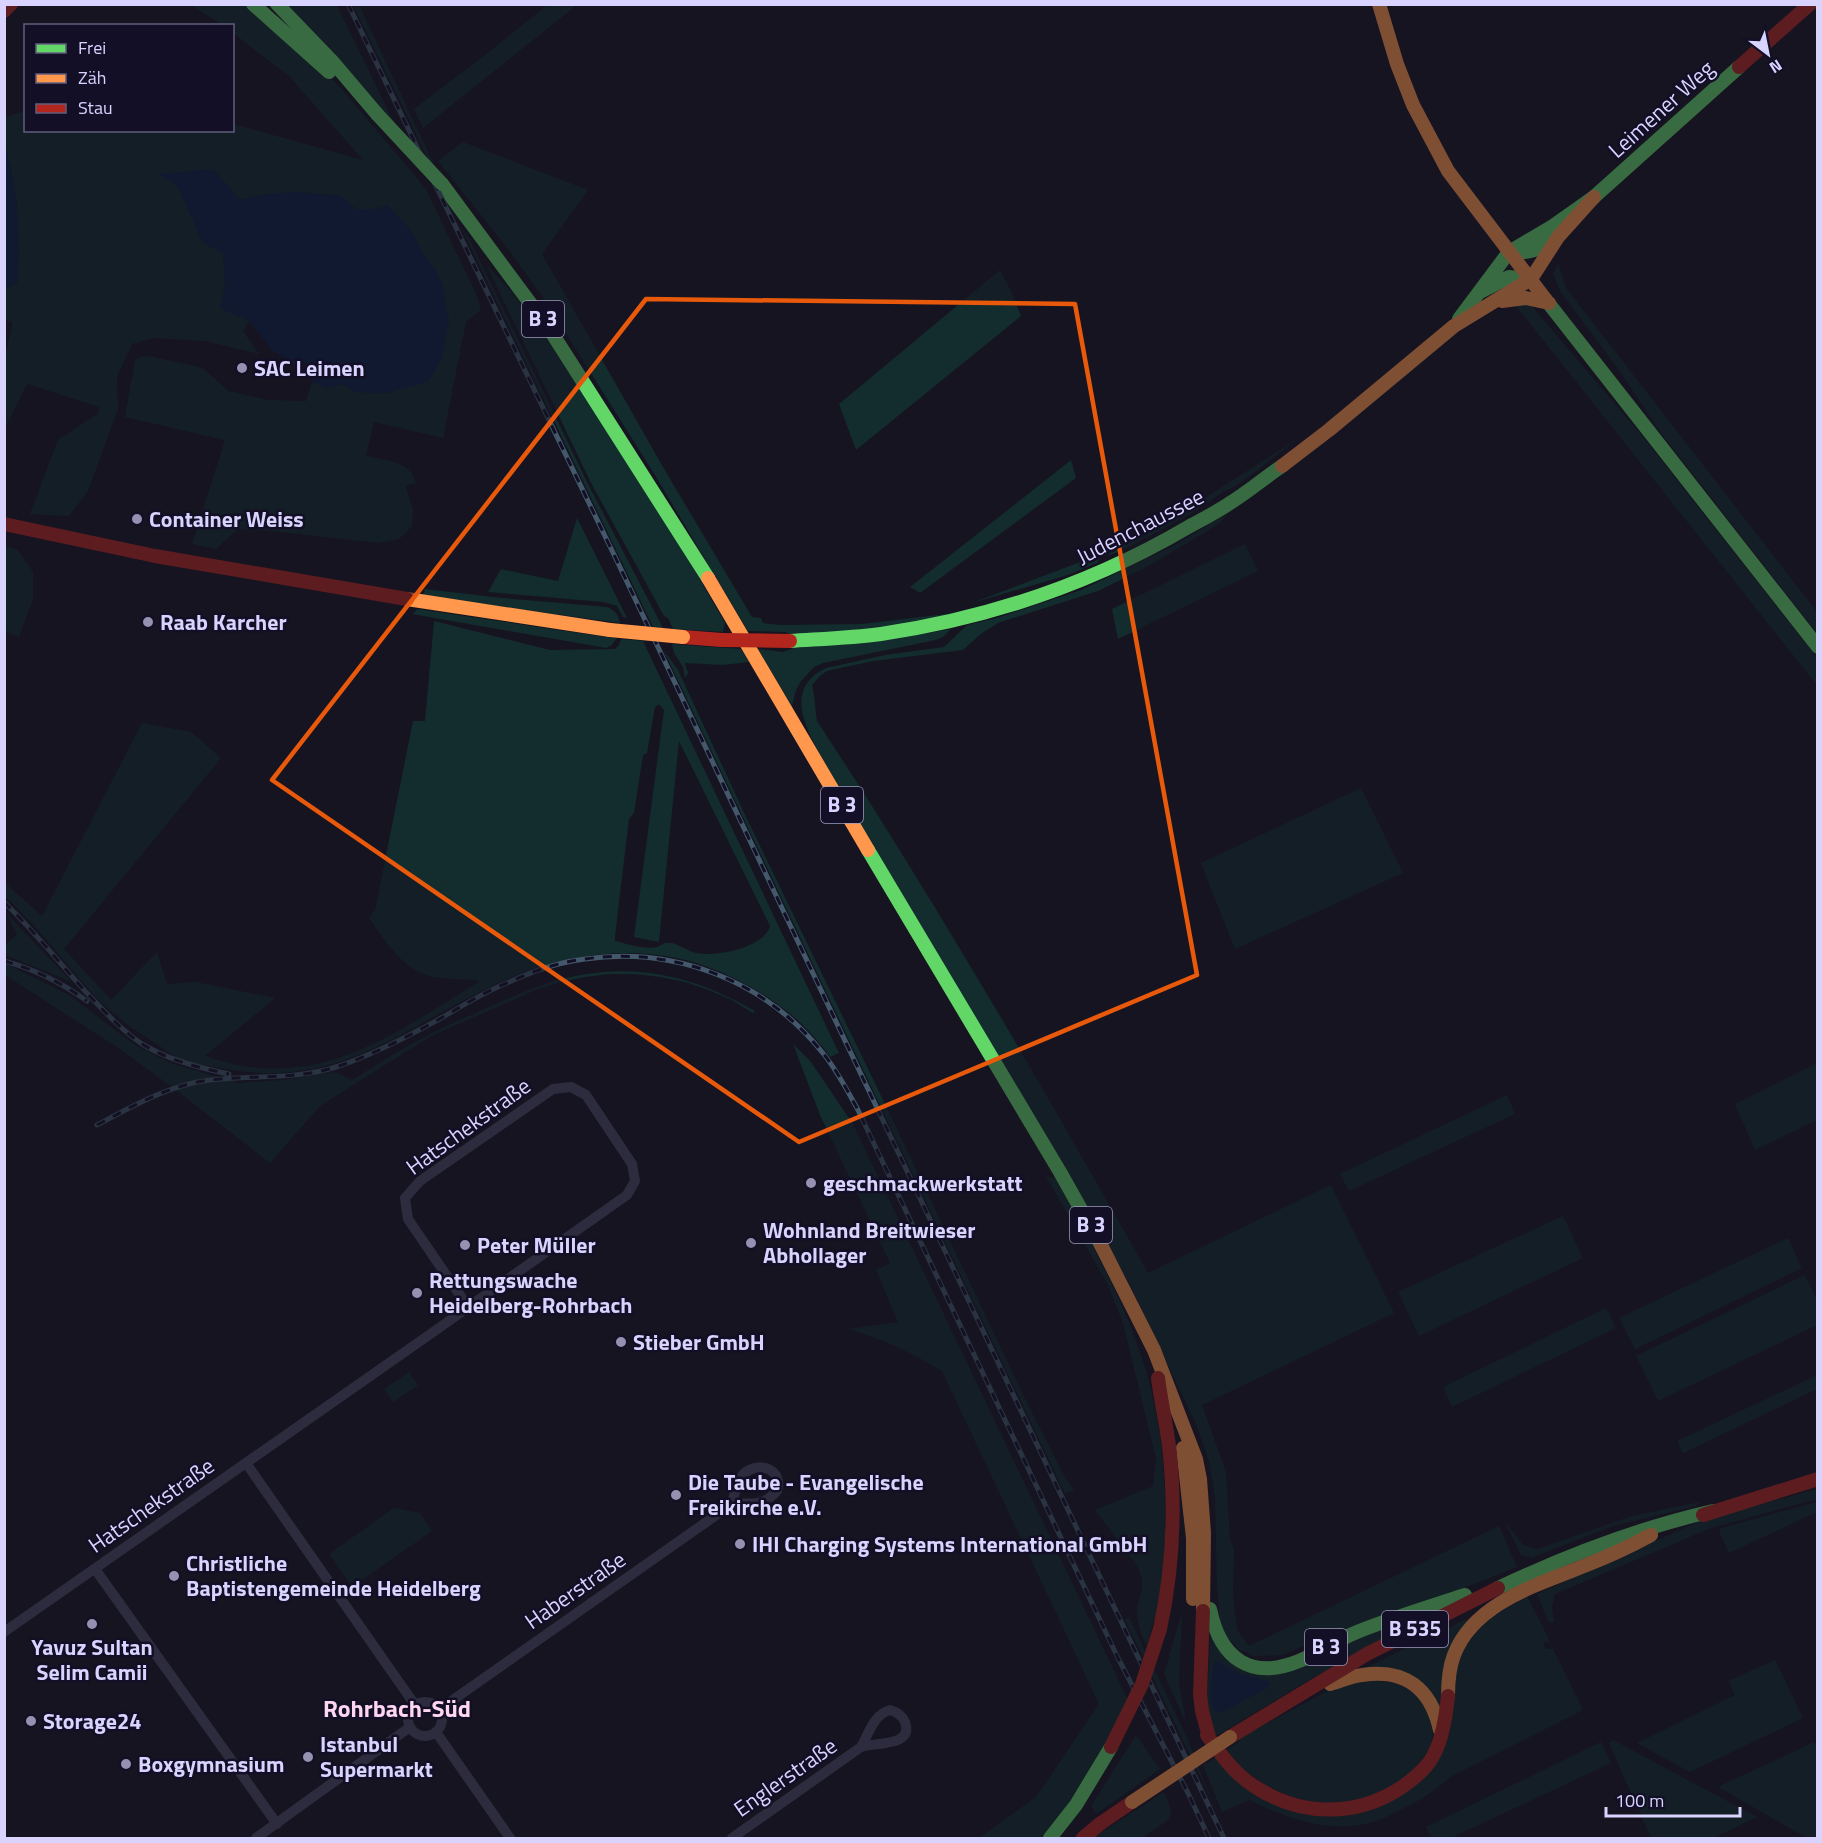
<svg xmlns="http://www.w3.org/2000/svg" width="1822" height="1843" font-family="'Titillium Web',sans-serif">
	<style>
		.green { fill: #132c2d; fill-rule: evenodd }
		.water { fill: #0d2144 }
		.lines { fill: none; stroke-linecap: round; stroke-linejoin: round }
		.street { stroke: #4a4962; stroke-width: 10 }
		.fast { stroke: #63d668; stroke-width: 14 }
		.slow { stroke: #ff974d; stroke-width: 14 }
		.jam { stroke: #b3261e; stroke-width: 14 }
		.rail-casing { stroke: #43596b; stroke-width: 5 }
		.rail { stroke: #130f26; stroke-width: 3; stroke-dasharray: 9; stroke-linecap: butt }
		.fast-bridge { stroke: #63d668; stroke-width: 14 }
		.slow-bridge { stroke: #ff974d; stroke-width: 14 }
		.jam-bridge { stroke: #b3261e; stroke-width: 14 }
		.marked { fill: none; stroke: #e8590c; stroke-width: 4.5; stroke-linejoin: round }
		.poi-dot { fill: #9591b1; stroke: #130f26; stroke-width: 2 }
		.labels { text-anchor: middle; stroke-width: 5; stroke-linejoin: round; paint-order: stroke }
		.shield { fill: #130f26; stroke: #9e99be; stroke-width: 1.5 }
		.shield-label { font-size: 21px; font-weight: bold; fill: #d9d4ff }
		.street-label { font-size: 22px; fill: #d9d4ff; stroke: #130f26 }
		.poi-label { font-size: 22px; font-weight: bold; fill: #d9d4ff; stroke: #130f26; text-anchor: start }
		.neighbourhood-label { font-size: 24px; font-weight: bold; fill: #ffd6f0; stroke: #130f26 }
	</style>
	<rect width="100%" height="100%" fill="#161421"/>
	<!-- green -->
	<path class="green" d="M191,5H244L298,49L341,88L426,189L477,296L481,310L466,322L443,438L374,422L366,456C385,460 412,461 416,484H410L406,487L413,510L412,526L399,539L378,543L273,531L238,529L216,549L192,544L225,440L125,417L135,360L141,357L149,356L203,368L228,391L268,400L306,401L312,382L328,388L342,384L354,392L388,393L429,381L442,357L449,321L443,287L436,270L425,257L412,232L388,205L373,209H356L341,196L298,192L266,194L240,200L213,169L159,174L178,187L203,243L223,253L225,284L220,308L249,321L243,331L259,354L205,341L153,338L132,344L117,376L118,409L88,491L69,516L30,514L58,440L97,414L100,407L27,384L5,428V356L13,323L5,319V289L17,283L19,250L17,203L11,167L5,147V117L25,111L26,130H232L233,124L363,160L290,77L233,33L232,26L222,25Z
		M288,5H337L394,123L329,47Z
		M353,5H359L444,186L438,179Z
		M547,5H577L423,128L414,109L484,56Z
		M463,142L588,190L542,254L663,467L752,617L761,618L763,623L780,625L862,624L954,613L1035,591L1109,564L1178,527L1218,502L1223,503C1190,522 1158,543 1124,560C1020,612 903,630 788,634L786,632L748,631L653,472L545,300L508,249L438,161Z
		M461,227L470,240L588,484L663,628L653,627Z
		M486,264L511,291L591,399L665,519L725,623L723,632L673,629L668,618L664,616L591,483Z
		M1558,264L1566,288L1817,612V633L1661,433L1621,373L1560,291L1553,273Z
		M1000,270L1012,293L1021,316L856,450L839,404Z
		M1512,301L1530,304L1643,437L1817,658V685Z
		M1297,439L1250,476L1234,487L1223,492L1194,512L1123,550L1107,556L1115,549L1172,519Z
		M1071,460L1076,478L920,593L910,587Z
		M1227,514L1221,522L1209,530L1150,565L1098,591L998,623L981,634L963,650L874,661L845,667L827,671L820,676L812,685C815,696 815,709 817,721C935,900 1042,1086 1148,1273L1331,1185L1394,1313L1202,1405L1226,1472L1230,1539L1234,1549L1233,1595L1237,1630L1249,1646L1499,1526L1517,1567L1451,1593L1332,1633L1283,1655L1253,1656L1243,1650L1240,1651L1227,1637L1220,1620L1217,1587L1215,1497L1209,1461L1197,1426L1128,1281L827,768C811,736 779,691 826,668L885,655L944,647L967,625L1000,617L1081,590L1171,547Z
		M577,518L627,618L623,617L617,606L603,602L488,592L501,569L558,581Z
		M1245,544L1258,571L1118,639L1112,609Z
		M5,546L18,550L33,572V599L19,637L5,631Z
		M1096,556L1099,560L1097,563L1068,575L972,603Z
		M425,589L503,598L607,607C616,611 618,614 620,623L423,596Z
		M418,609L599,636L617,638L612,645L606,648L412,614Z
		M434,621L550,650L615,649L619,645L621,639L643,641L839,1053L830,1057C804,1019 765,992 723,973C644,938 559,952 484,990C394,1035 334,1088 226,1069C211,1066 193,1065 179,1058C171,1055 163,1048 155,1043C138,1032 120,1020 105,1006C70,972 42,929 5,897L4,882L42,916L142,723L191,732L221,758L64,949L111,1000L157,952L167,984L196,982L275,998L205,1056C315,1095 391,1036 480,981C464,978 446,980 429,976C403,969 383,939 369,918L375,910L413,721H425ZM658,705H660L664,710L634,937L659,942L679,741L770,926C764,948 715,957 696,953C686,951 676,941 665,943C662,944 660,946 657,947C644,950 628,944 615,941V936L629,819L634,813L643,755L647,753L655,707Z
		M951,629L943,637L936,640L823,663L814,667L801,681L796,690L792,706L758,649L783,652L794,648L881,641Z
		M672,644L741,649L749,662L723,665L685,663L688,673L685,678L683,667L674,653Z
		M663,649L678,670L747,819L887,1108L1025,1399L1062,1472L1074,1490L1065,1494Z
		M1361,788L1403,873L1235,949L1201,863Z
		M7,914L72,982L5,955V945L17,934Z
		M5,965H8L69,995L135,1045L170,1063L238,1083L283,1080L335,1072L352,1080C375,1066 399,1050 423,1038C444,1026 467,1017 489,1007C513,997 537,985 562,979C634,961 692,975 755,1011L753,1013L732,1000L709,990L685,982L660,977L635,974H610L585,977L560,982L536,990L431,1036L320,1106L270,1163L176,1090L120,1049L5,975Z
		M793,1044L811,1062L853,1124L1127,1698L1117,1723L1074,1799L1040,1838H979L1036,1797L1099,1704L942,1371C910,1352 885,1340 849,1329L898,1322L876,1270L890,1263L820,1115Z
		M1817,1063V1120L1755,1150L1735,1104Z
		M1507,1095L1515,1114L1349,1191L1340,1174Z
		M1046,1176L1056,1179C1088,1236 1120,1293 1141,1355C1160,1412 1167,1475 1165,1534C1164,1551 1165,1568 1163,1584C1159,1605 1152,1626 1147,1646C1142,1636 1137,1625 1137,1614C1137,1592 1149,1591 1137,1566L1095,1510L1153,1486L1156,1458L1123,1323L1108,1285Z
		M1563,1216L1583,1258L1419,1336L1398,1292Z
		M1788,1238L1802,1268L1635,1349L1619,1318Z
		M1805,1275L1817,1300V1325L1658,1401L1636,1356Z
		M1606,1308L1616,1328L1452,1407L1443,1387Z
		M409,1372L418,1385L393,1402L384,1389Z
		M1817,1375V1389L1683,1453L1677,1441Z
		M1817,1489V1499L1711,1528L1555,1594L1552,1607L1554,1622H1549L1537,1594L1700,1521Z
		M1700,1502L1696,1506L1613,1526L1531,1558L1521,1555L1504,1520L1523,1545L1537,1549L1632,1516Z
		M1817,1502V1512L1729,1553L1719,1532L1721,1528Z
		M394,1508L420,1513L432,1531L352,1587L329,1554Z
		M1527,1596L1550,1641L1543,1643L1546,1649H1553L1583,1710L1450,1777C1436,1790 1418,1802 1400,1810C1393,1814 1386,1817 1379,1820C1336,1836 1287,1819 1249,1800L1222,1812L1203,1765L1215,1758L1324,1815L1423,1779L1458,1657L1484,1622Z
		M1182,1612L1179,1683L1186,1723L1164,1674Z
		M1431,1613L1314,1677L1216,1736L1206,1707L1211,1630L1242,1669L1357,1639Z
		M1477,1614L1463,1633L1443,1712L1432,1694L1363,1669Z
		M1129,1617L1189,1742L1203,1780L1230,1838L1125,1620Z
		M1775,1660L1803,1718L1690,1772L1637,1743L1735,1695L1728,1681Z
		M1366,1680L1398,1683L1424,1699L1434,1729L1430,1748L1414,1770L1398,1783L1364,1800L1323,1804L1281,1794L1245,1771L1225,1751L1239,1742L1238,1739L1331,1689Z
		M1136,1735L1160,1769L1096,1814L1091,1806Z
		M1614,1740L1628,1748L1757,1817L1714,1838H1651L1609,1743Z
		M1601,1742L1611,1763L1451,1838H1431L1426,1827Z
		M1814,1742L1818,1750L1817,1838H1807L1718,1787Z
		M1164,1792L1170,1807L1171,1814L1167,1821L1142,1838H1093Z"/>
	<!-- water -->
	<path class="water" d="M5,147C19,191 20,237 17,283L5,289Z
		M213,169L240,200L266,194L298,192L341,196L356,209H373L388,205L412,232L425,257L436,270L443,287L449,321L442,357L429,381L388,393L354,392L342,384L328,388L312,382L313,367L302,361L296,365L272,350L249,321L220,308L225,284L223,253L203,243L178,187L157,174Z
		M1218,1661L1240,1674L1268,1681L1271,1683L1268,1688L1221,1713L1214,1711C1208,1696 1212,1679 1214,1663Z"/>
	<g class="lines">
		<!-- street -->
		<path class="street" d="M246,1463L415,1705
			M95,1569L277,1824
			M4,1632L439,1328L474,1303L627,1195L635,1181L632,1164L586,1095L571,1087L553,1089L420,1181L405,1198L408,1219L468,1307
			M408 1719a17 17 0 1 1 34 0a17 17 0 1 1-34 0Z
			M440,1709L732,1504C754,1502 761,1508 777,1491C778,1488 778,1484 778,1481C774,1463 750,1464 741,1477C736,1485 734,1495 732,1504
			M436,1732L510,1838
			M256,1838L410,1727
			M732,1838L861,1747C875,1742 914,1747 905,1722C902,1715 897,1712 890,1710C874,1714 869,1733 861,1747"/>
		<!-- fast -->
		<path class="fast" d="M253,4L329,72
			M277,4L332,61L377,114
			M442,184L550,330L708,578
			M1509,252C1528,254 1540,250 1555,239
			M1480,292L1509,277L1531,279
			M1546,300L1818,647
			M1459,319L1509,252L1553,226L1594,197L1739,67
			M790,641C820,639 851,638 881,634C990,618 1095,582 1190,526C1203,519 1217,512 1230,503C1248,492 1264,478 1282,466
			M868,850L1060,1172L1101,1245
			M1498,1588C1568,1555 1638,1528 1713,1511
			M1210,1609C1220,1658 1250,1681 1299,1661C1319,1653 1337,1640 1357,1632C1392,1618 1429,1607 1465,1595
			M1050,1838L1076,1805L1111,1747"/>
		<!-- slow -->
		<path class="slow" d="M1379,4L1397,64L1413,105L1448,171L1546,300
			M1502,301L1526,298L1549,303
			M1282,466L1329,430L1454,326L1531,279L1558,237L1594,197
			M708,578L868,850
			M407,599L610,630
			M1101,1245L1154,1350L1196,1459L1200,1479L1204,1533L1203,1611
			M1183,1448L1193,1538V1599
			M1330,1684C1341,1681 1351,1676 1362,1675C1405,1668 1431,1689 1440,1730
			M1448,1696C1448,1682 1449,1668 1454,1655C1474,1603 1537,1585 1584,1566C1607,1557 1629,1547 1651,1535"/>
		<!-- jam -->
		<path class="jam" d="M4,11L11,4
			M1739,67L1810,4
			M4,524L155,556L407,599
			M683,637L722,640
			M1158,1378C1161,1401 1166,1423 1169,1446C1176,1508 1173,1569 1160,1629
			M1703,1515L1818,1479
			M1203,1611L1200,1694L1202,1711L1209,1737
			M1207,1735C1221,1755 1235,1775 1257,1788C1301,1816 1355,1817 1399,1789C1411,1781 1422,1773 1430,1761C1442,1744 1446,1716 1448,1696
			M1230,1737L1367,1654L1498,1588
			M1083,1838L1101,1823L1132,1802"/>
		<defs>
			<path id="rail" d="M348,4L618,563L1224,1838
				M4,902C33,930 58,961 85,991C103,1010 120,1029 142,1044C168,1060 199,1068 229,1074
				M4,961C34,969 62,983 87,1001
				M97,1125C133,1106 169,1085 210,1080C252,1075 295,1080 336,1067C373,1055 409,1036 443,1017C464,1005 484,992 507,983C531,972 558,962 585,959C675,946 765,981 822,1052C837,1070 847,1090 858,1110L1118,1658L1188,1793L1209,1838"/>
		</defs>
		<!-- rail casing -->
		<use href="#rail" class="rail-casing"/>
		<!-- rail -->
		<use href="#rail" class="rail"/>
		<!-- fast-bridge -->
		<path class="fast-bridge" d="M377,114L442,184"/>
		<!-- slow-bridge -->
		<path class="slow-bridge" d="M610,630L683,637
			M1132,1802L1230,1737"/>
		<!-- jam-bridge -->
		<path class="jam-bridge" d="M722,640L790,641
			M1111,1747L1142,1684L1160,1629"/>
	</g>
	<!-- marked area -->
	<path d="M0 0H1822V1843H0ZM646,299L1075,304L1197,975L799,1142L272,780Z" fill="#161421" fill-opacity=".55" fill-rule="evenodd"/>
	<path class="marked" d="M646,299L1075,304L1197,975L799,1142L272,780Z"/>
	<!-- markers -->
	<g class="poi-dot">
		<circle cx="242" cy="368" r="6"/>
		<circle cx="137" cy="519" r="6"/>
		<circle cx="148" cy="622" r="6"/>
		<circle cx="811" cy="1183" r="6"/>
		<circle cx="751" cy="1243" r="6"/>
		<circle cx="465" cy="1245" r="6"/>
		<circle cx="417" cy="1293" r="6"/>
		<circle cx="621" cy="1342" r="6"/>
		<circle cx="676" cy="1495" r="6"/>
		<circle cx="740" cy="1544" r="6"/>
		<circle cx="174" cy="1576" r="6"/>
		<circle cx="92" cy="1624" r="6"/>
		<circle cx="31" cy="1721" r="6"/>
		<circle cx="308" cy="1757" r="6"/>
		<circle cx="126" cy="1764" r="6"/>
	</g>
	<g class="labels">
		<!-- shield labels -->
		<g class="shield">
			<rect x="522" y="301" width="42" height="36" rx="4.5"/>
			<rect x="821" y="787" width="42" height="36" rx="4.5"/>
			<rect x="1070" y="1207" width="42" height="36" rx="4.5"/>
			<rect x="1382" y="1611" width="66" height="36" rx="4.5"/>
			<rect x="1305" y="1629" width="42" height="36" rx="4.5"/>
		</g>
		<g class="shield-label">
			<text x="543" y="326">B 3</text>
			<text x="842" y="812">B 3</text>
			<text x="1091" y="1232">B 3</text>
			<text x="1415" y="1636">B 535</text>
			<text x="1326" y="1654">B 3</text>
		</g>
		<!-- street labels -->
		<g class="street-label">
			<text transform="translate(1661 109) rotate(-42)" y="8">Leimener Weg</text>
			<text transform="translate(1140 526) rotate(-27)" y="8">Judenchaussee</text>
			<text transform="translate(468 1126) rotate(-36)" y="8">Hatschekstraße</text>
			<text transform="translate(151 1505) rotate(-35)" y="8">Hatschekstraße</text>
			<text transform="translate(575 1590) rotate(-35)" y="8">Haberstraße</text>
			<text transform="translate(785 1777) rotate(-35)" y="8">Englerstraße</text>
		</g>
		<!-- poi labels -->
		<g class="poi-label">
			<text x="254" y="376">SAC Leimen</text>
			<text x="149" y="527">Container Weiss</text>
			<text x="160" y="630">Raab Karcher</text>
			<text x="823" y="1191">geschmackwerkstatt</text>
			<text x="763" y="1238">Wohnland Breitwieser<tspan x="763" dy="25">Abhollager</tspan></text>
			<text x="477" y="1253">Peter Müller</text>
			<text x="429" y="1288">Rettungswache<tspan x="429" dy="25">Heidelberg-Rohrbach</tspan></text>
			<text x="633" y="1350">Stieber GmbH</text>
			<text x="688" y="1490">Die Taube - Evangelische<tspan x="688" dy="25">Freikirche e.V.</tspan></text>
			<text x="752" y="1552">IHI Charging Systems International GmbH</text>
			<text x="186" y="1571">Christliche<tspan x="186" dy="25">Baptistengemeinde Heidelberg</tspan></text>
			<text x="92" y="1655" text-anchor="middle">Yavuz Sultan<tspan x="92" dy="25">Selim Camii</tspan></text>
			<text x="43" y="1729">Storage24</text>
			<text x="320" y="1752">Istanbul<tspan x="320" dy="25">Supermarkt</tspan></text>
			<text x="138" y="1772">Boxgymnasium</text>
		</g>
		<!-- neighbourhood labels -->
		<g class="neighbourhood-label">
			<text x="397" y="1717">Rohrbach-Süd</text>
		</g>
	</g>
	<!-- border -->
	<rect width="1822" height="1843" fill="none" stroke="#d9d4ff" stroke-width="12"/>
	<!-- legend -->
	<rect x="24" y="24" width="210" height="108" fill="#130f26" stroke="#625e7d" stroke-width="1.5"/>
	<rect x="36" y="44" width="30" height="9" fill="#63d668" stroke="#625e7d" stroke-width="1.5"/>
	<text x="78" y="54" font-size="18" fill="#d9d4ff">Frei</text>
	<rect x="36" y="74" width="30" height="9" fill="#ff974d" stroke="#625e7d" stroke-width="1.5"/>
	<text x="78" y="84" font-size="18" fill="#d9d4ff">Zäh</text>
	<rect x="36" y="104" width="30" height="9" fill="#b3261e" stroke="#625e7d" stroke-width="1.5"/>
	<text x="78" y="114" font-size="18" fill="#d9d4ff">Stau</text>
	<!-- north arrow -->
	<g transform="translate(1768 54) rotate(148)" stroke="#130f26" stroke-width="4.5" paint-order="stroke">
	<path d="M0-4.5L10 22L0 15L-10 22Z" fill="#d9d4ff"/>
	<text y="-9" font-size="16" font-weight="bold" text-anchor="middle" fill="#d9d4ff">N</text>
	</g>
	<!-- scale -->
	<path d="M1606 1807v9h134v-9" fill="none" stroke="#d9d4ff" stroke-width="3"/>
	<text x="1615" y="1807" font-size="18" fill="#d9d4ff" stroke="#130f26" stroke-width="4.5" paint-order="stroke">100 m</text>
</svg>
